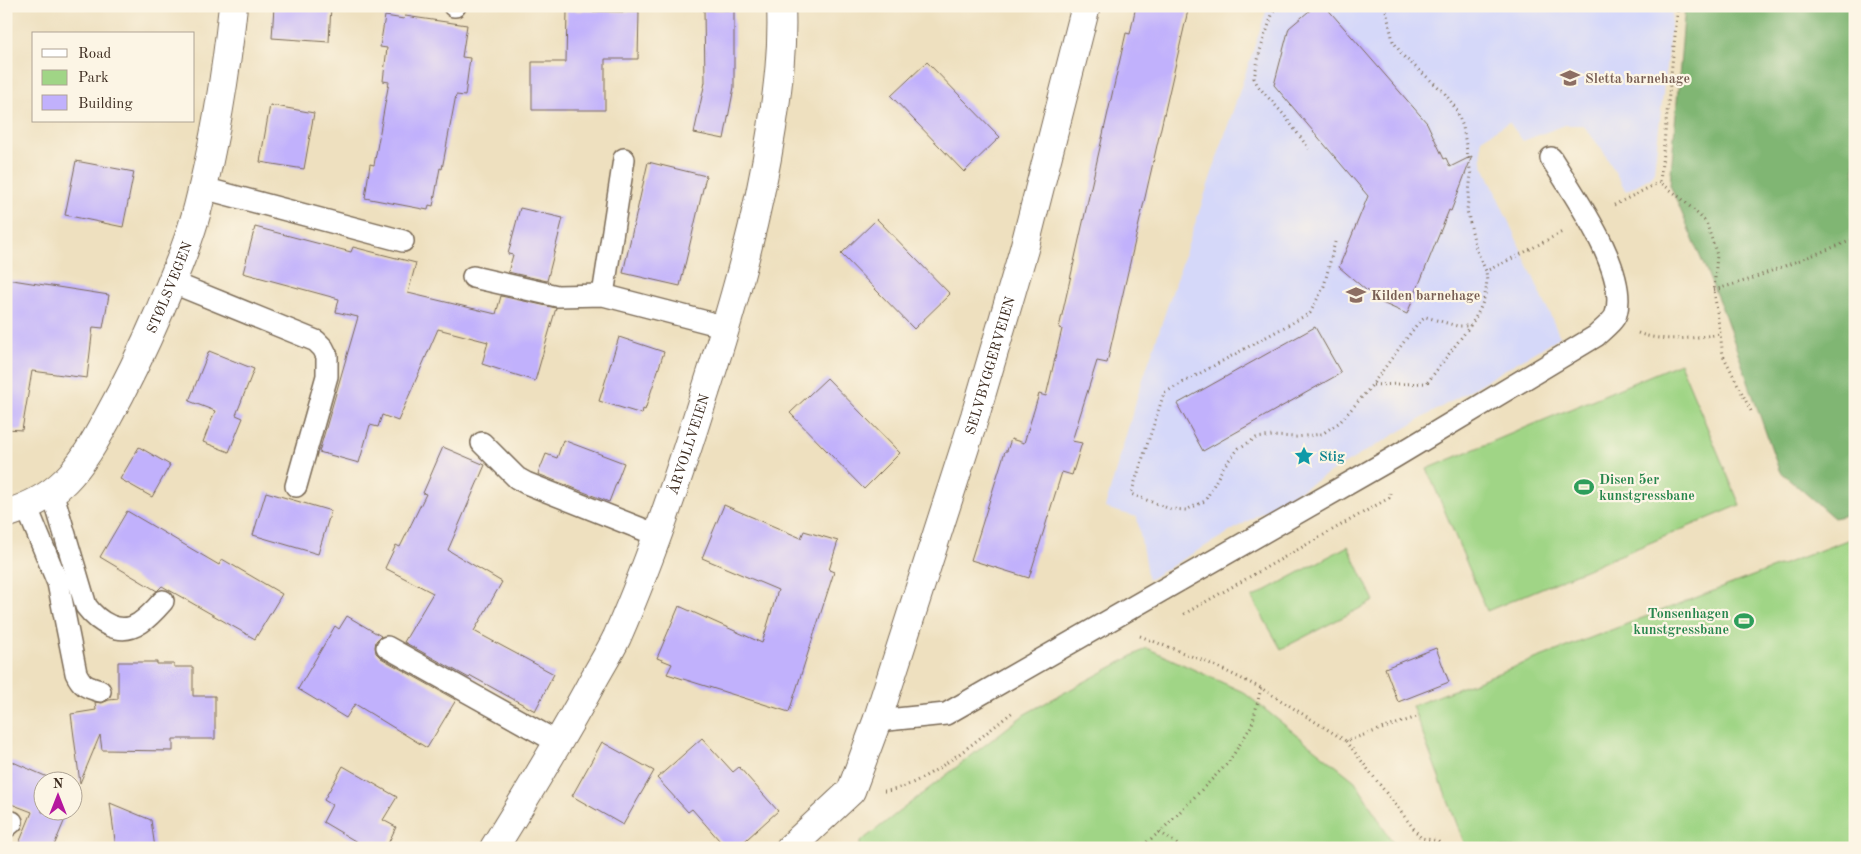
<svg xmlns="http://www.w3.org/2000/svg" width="1861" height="854" font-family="'Old Standard TT',serif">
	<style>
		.built { fill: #d5d8f9 }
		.green { fill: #a0d586; stroke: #6e8052 }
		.forest { fill: #80b673; stroke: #5e7048 }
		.building { fill: #c1b1fc }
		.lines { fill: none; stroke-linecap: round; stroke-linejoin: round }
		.service-casing { stroke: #7a6a56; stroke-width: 24 }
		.minor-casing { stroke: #7a6a56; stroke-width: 30 }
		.path { stroke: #7a6a56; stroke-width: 3; stroke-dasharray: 1 4; stroke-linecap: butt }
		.service { stroke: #fff; stroke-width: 21 }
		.minor { stroke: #fff; stroke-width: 28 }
		.labels { text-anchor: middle; stroke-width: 4.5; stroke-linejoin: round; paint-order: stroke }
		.education-label { font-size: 14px; font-weight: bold; fill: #785e54; stroke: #fcf5e5; text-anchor: start }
		.street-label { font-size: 14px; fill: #3b2a1e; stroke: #fcf5e5 }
		.culture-label { font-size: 14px; font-weight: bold; fill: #0d838f; stroke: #fcf5e5; text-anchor: start }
		.leisure-label { font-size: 14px; font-weight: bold; fill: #27864d; stroke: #fcf5e5; text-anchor: start }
	</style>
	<rect width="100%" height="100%" fill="#fcf5e5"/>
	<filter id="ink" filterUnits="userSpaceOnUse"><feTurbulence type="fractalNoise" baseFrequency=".02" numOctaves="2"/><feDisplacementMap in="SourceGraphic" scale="10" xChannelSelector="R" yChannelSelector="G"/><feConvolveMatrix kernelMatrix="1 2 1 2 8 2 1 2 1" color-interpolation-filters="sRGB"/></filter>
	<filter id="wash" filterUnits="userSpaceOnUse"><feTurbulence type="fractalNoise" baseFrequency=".0096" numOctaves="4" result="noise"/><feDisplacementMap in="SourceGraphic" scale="20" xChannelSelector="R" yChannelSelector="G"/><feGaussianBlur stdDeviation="1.12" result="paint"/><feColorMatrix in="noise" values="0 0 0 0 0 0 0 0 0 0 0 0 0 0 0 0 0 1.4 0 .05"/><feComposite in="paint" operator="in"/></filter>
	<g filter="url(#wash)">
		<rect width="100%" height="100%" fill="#eee0bf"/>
		<!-- built -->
		<path class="built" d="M1268,6H1673L1654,171L1651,177L1626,191L1603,151L1583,125H1565L1523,141L1509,122L1481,139L1482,162L1560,337L1148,580L1137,517L1105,508L1138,394Z"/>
		<!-- green -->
		<path class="green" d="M1680,363L1740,505L1487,611L1427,469Z
			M1855,537V848H1466L1412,706Z
			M1348,546L1374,601L1281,649L1252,598Z
			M1147,648L1243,692L1355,781L1396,848H860V842L1025,714Z"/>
		<!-- forest -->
		<path class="forest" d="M1685,6H1855V513L1834,518L1779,470L1724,313L1670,185Z"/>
		<g id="blocks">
			<!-- building -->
			<path class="building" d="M274,6H331L329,42L272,38Z
				M1136,6H1189L1107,363L1097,361L1072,441L1082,443L1072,475L1062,472L1029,578L971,560L1005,451H1007L1011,439L1024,443L1039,394L1046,396L1062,329L1059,328L1126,33L1130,34Z
				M1315,6H1325L1427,123L1444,159L1446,158L1450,167L1472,156L1451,211L1449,210L1407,314L1380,302L1339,267L1368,196L1274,85L1289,28Z
				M704,10H734V87L724,139L694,133L705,82Z
				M567,11L639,12L638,59H605V110H532V62H566Z
				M385,16L404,19L405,16L467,25L462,57L470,58L465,96L456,95L442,169L440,168L433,206L429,205L428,210L365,198L370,164L374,165L389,82L383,81L387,48L380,47Z
				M927,62L1000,137L964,172L891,96Z
				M270,105L314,113L304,169L260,162Z
				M76,161L134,172L123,227L65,215Z
				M648,162L706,176L680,286L623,273Z
				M520,208L563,218L547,281L508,272L513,255L508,254Z
				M877,219L950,294L914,329L841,254Z
				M255,227L351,252L353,247L416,263L408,293L496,314L501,296L556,308L535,381L482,364L488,342L438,329L398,421L382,415L378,427L370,425L359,463L319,452L358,317L336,312L339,299L243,273Z
				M6,279L109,295L103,328L93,327L87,378L32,371L22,430L6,429Z
				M1315,327L1341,373L1203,451L1177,404Z
				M619,337L664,352L645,410L643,409L642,414L599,401Z
				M209,351L254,369L236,415L243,418L229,452L203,442L215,411L189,401Z
				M827,378L900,453L864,489L790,413Z
				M563,440L624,463L609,502L538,474L546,454L557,458Z
				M139,447L170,465L152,497L120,479Z
				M443,447L485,465L448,550L502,582L474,631L554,674L535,711L471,676L469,678L404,642L433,593L385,568L396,545L400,547L426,494L423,493Z
				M266,492L331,511L318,554L253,535Z
				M724,505L801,538L804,531L838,541L829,570L834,572L789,712L667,674L672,664L657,658L679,606L762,643L778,590L702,558Z
				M127,511L219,565L222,559L282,594L255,639L162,586L157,591L100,557Z
				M347,616L381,636L376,641L375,647L376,653L381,658L456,700L427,748L355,704L346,718L298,689L335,626L339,629Z
				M1436,648L1449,682L1398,702L1385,668Z
				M118,662H157V664H174V667H193V696H215V739H173V751L102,750L100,735L80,783L71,714L96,710L95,702L102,703L109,700L118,699Z
				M702,738L733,772L739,767L778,811L737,848H726L692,809L688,812L657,778Z
				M602,742L654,771L623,825L572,796Z
				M6,759L59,782H42V812H68L53,848H17L32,812L6,802Z
				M343,766L397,797L383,820L396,827L386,848H367L323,822L332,805L324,800Z
				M110,803L151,820L155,848H116Z"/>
		</g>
	</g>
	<g filter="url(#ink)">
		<use href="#blocks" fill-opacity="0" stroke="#7a6a56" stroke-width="1"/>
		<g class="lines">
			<defs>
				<path id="service" d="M454,6H455
					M203,188L403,241
					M473,277L557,296L603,295L726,327
					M171,282L316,341L323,348L327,356V376L296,486
					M603,295L624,159
					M482,443L517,478L526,483L657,535
					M52,491L86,606C98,622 120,637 140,623C149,617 156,609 163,601
					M27,508L58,583L76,673C82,686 87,687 100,691
					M387,647L559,743
					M877,721L946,714L1393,458L1596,336C1602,330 1614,321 1616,314C1629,271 1573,194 1551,158
					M6,827L12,822"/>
				<g id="minor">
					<path id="s1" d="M6,514C28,507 49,497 65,481C83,463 95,441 107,419C127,383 144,347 160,310C174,276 189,242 198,207C215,141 226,74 233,6"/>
					<path id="s2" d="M494,848C527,795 559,743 589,688C598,671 609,654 617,637C651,560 678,479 703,399C732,310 758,220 772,128C778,87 783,47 781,6"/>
					<path id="s3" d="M790,848L851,791L877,721L975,416L1024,249L1086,6"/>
				</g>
			</defs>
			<!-- service casing -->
			<use href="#service" class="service-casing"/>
			<!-- minor casing -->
			<use href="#minor" class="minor-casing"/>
			<!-- path -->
			<path class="path" d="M1275,6L1260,51L1254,78L1258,86L1284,115L1309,149
				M1385,6L1393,41L1403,56L1444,92L1456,109L1463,127L1471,175L1467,210L1476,249L1486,271L1523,253L1564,231
				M1678,6L1660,182L1682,199L1706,222L1717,255L1714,290L1723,355L1751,411
				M1614,205L1660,182
				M1335,242L1324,286L1310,313L1164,393L1131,494L1170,509L1186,510L1205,501L1224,466L1239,448L1256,438L1272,436L1296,437L1322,434L1340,422L1369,389L1418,323L1426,317L1457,326H1470C1482,308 1489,292 1486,271
				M1714,290L1748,280L1855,239
				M1638,333C1664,343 1693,338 1720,334
				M1373,385L1427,383L1470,326
				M1184,614L1389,498L1390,493
				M1140,636L1209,663L1261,688L1346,741L1420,716
				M1346,741L1421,838L1438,841L1441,848
				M884,791C921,790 984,734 1014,711
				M1160,832L1182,848
				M1139,848L1160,832L1228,763L1252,725L1261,688"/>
			<!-- service -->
			<use href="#service" class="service"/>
			<!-- minor -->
			<use href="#minor" class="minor"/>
		</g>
	</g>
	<!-- icons -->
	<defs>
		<symbol id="school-bare" viewBox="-9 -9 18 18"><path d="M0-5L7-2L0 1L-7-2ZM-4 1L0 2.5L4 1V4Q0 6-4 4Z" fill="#8d6e63" stroke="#fcf5e5" stroke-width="2.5" paint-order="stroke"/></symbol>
		<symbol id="sight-bare" viewBox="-9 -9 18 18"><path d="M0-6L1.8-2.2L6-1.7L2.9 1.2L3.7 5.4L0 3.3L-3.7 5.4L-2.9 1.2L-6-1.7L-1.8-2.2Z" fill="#0f9aa8" stroke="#fcf5e5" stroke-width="2.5" paint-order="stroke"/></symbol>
		<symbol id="stadium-bare" viewBox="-9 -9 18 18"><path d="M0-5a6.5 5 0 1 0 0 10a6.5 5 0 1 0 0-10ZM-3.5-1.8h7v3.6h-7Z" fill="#2e9e5b" stroke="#fcf5e5" stroke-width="2.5" paint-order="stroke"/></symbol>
	</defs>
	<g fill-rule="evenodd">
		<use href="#school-bare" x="1556" y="64" width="28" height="28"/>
		<use href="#school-bare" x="1342" y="281" width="28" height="28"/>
		<use href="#sight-bare" x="1290" y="442" width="28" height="28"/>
		<use href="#stadium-bare" x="1570" y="473" width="28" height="28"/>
		<use href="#stadium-bare" x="1730" y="607" width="28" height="28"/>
	</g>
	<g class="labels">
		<!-- education labels -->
		<g class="education-label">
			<text x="1585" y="83">Sletta barnehage</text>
			<text x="1371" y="300">Kilden barnehage</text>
		</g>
		<!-- street labels -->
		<g class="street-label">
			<text dy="5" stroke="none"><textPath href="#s1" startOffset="289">STØLSVEGEN</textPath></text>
			<text dy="5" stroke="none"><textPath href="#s3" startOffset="531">SELVBYGGERVEIEN</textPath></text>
			<text dy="5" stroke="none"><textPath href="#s2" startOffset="450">ÅRVOLLVEIEN</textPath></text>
		</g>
		<!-- culture labels -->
		<g class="culture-label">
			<text x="1319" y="461">Stig</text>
		</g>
		<!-- leisure labels -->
		<g class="leisure-label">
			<text x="1599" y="484">Disen 5er<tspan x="1599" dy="16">kunstgressbane</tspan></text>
			<text x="1729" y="618" text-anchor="end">Tonsenhagen<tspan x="1729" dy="16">kunstgressbane</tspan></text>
		</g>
	</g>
	<!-- margin -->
	<rect width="1861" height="854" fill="none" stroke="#fcf5e5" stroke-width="25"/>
	<!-- legend -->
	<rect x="32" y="32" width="162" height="90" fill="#fcf5e5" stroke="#afa495"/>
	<rect x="42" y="49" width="25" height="8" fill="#ffffff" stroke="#afa495"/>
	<text x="78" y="58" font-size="15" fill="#3b2a1e">Road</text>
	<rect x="42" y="70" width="25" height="15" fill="#a0d586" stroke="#afa495"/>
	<text x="78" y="82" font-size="15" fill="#3b2a1e">Park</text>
	<rect x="42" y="95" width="25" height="15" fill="#c1b1fc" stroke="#afa495"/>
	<text x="78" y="108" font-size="15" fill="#3b2a1e">Building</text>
	<!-- north arrow -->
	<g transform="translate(58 796)"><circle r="24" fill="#fcf5e5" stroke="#afa495"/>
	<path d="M0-4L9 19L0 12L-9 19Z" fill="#b5179e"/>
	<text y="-8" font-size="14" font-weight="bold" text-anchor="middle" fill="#3b2a1e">N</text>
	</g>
</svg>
